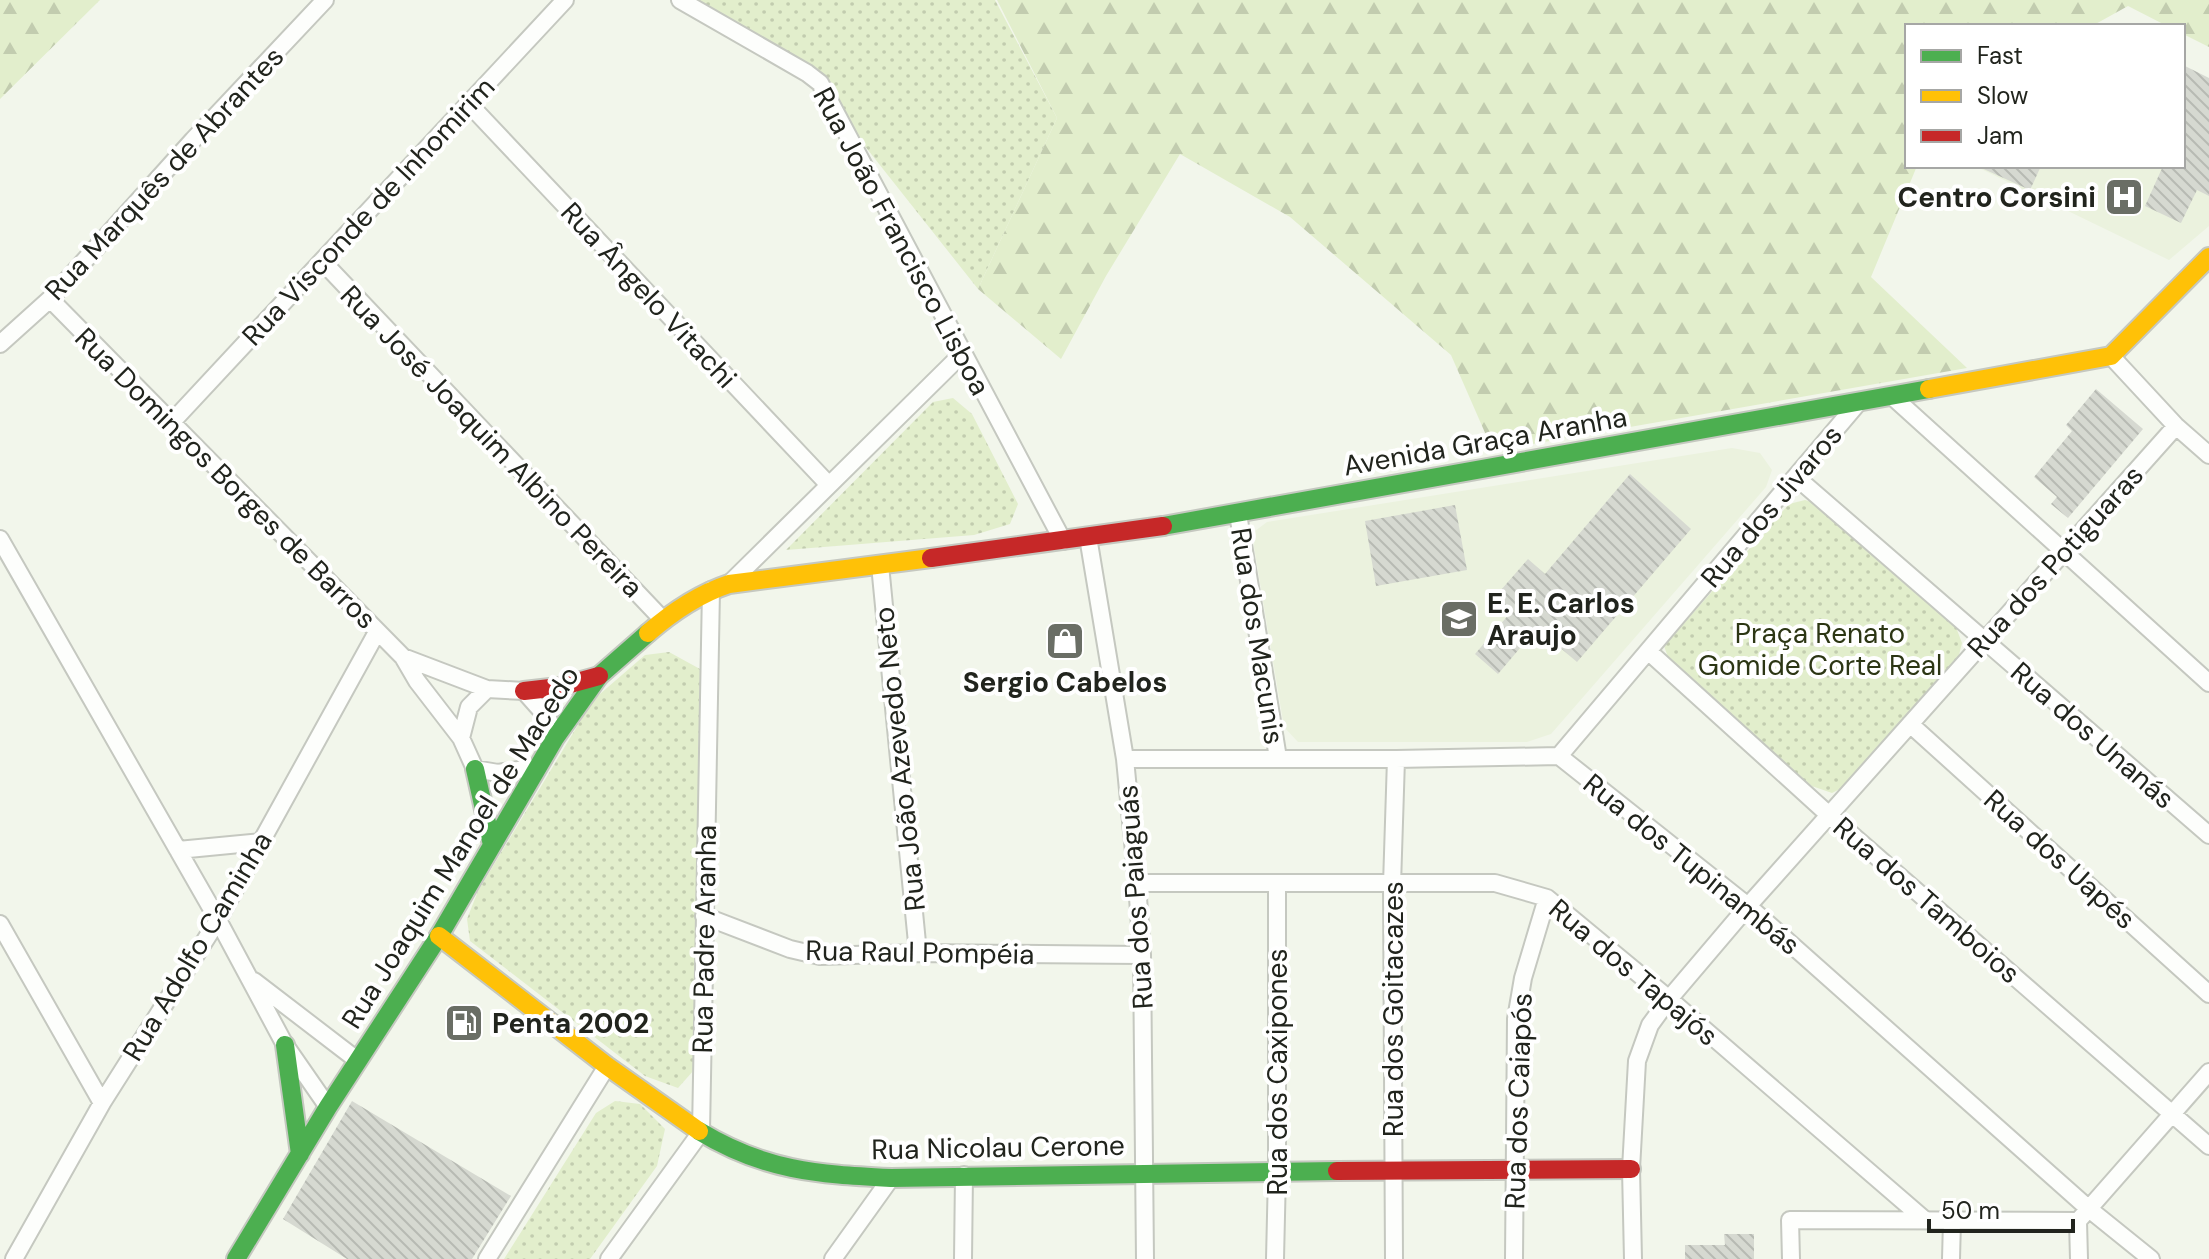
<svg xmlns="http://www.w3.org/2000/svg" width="2209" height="1259" font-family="'DM Sans',sans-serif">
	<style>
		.built { fill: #ebf2de }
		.green { fill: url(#green-dots) }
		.forest { fill: url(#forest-firs) }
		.building { fill: url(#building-back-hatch) }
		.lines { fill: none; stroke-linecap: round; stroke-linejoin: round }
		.street-casing { stroke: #c5c8c0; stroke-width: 20 }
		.fast-casing { stroke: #c5c8c0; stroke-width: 22 }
		.slow-casing { stroke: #c5c8c0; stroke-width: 22 }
		.jam-casing { stroke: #c5c8c0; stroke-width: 22 }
		.street { stroke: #fdfefc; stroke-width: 16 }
		.fast { stroke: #4caf50; stroke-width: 18 }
		.slow { stroke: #ffc107; stroke-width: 18 }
		.jam { stroke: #c62828; stroke-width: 18 }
		.labels { text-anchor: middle; stroke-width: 8; stroke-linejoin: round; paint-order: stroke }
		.street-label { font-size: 28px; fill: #21241d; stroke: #fff }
		.poi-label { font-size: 28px; font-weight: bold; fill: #21241d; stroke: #fff; text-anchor: start }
		.park-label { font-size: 28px; fill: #2c3614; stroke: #fff }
	</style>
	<defs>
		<pattern id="green-dots" width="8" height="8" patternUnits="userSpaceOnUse" patternTransform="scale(2)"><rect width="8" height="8" fill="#e2eecc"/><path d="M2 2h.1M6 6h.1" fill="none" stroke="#c2ccaf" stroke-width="1.8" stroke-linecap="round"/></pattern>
		<pattern id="forest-firs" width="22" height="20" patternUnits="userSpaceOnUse" patternTransform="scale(2)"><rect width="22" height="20" fill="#e2eecc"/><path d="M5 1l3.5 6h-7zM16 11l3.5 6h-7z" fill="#c2ccaf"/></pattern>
		<pattern id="building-back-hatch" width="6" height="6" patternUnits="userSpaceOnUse" patternTransform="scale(2)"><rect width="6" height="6" fill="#d6d9d1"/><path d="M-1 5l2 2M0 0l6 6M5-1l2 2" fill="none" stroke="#b7bab3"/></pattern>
	</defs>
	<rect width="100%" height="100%" fill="#f2f6eb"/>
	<!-- built -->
	<path class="built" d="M1975,166H2183L2209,169V226L2169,260Z
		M1732,448L1760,453L1772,470L1766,487L1551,734L1527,742H1298L1284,727L1254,547L1255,531L1267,522Z"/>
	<!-- green -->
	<path class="green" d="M680,0H995L1057,118L978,289L807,73Z
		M953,398L972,414L1018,504L1010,524L974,535L786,550L933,402Z
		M1805,500L1824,506L1954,622L1962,643L1957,663L1848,785L1832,793L1806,784L1668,657L1664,646L1789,504Z
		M669,652L700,669L694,1070L678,1088L645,1076L470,941L467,919L478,891L593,700L645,655Z
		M615,1101L640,1104L665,1129L657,1166L590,1259H504L596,1113Z"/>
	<!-- forest -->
	<path class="forest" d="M0,0H100L0,99Z
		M997,0H2209V47L2183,34V26H2167L2128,6L2092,26H1907V166H1917L1871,277L1967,368L1493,451L1451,355L1290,217L1180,154L1106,276L1061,359L978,289L1057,118Z"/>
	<!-- building -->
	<path class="building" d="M2183,65L2209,78V196L2197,190L2181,223L2145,206L2163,166H2183Z
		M1977,166H2041L2030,190Z
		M2096,389L2143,429L2068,518L2051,504L2057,497L2034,477L2072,431L2066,425Z
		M1630,474L1691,529L1577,662L1537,628L1498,674L1475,654L1511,612L1494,598L1528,559L1545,574Z
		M1455,505L1467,570L1376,586L1365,521Z
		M1079,629L1084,648L1049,655L1046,634Z
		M352,1101L511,1196L472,1259H347L283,1219Z
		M1724,1234H1754V1259H1685V1245H1725Z"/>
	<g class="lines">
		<defs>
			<path id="street" d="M680,0L807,73L820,83L1063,541
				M469,104L829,485
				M322,261L663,620
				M50,299L403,657L417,681L461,738L475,769L498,773L538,767
				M0,344L50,299L193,140L325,0
				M2111,356L2176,426L2209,455
				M1893,397L2209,683
				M171,423L565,0
				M1796,477L2209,835
				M1238,514L1278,758
				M1088,537L1125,759L1137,883L1142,955L1145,1259
				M0,539L218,920L285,1045L328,1107
				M880,565L918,953
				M729,584L963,353
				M1648,651L1829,815L2209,1146
				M403,657L487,689L524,691L548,718L555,738
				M1910,724L2209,994
				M461,738L469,707L487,689
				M1559,756L1858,403
				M1125,759H1396L1559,756L1748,906L2089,1209L2151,1259
				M178,850L261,842
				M1137,883H1495L1547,898L1669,999L1925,1220
				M704,916L790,949L820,956L918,953L1142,955
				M0,924L102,1103
				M254,981L357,1060
				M14,1259L102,1103L218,920L377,632
				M487,1259L607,1066
				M609,1259L701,1132L711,590
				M833,1259L891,1178
				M963,1259L964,1175
				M1275,1259L1277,1173V884
				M1394,1259L1392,885L1396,759
				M1514,1259L1516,1019L1523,978L1547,898
				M1633,1259L1631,1169L1637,1061L1650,1025L1669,999L1748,906L2176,426
				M1791,1259L1790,1220L2078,1221
				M1951,1259L1952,1221
				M2079,1259L2078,1221L2209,1072"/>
			<path id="fast" d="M1163,526L1929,389
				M475,769L492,845
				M285,1045L300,1154
				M699,1131C765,1171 816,1174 891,1178L1337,1171
				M236,1259L328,1107L439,936L555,738L599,676L648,633"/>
			<path id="slow" d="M1929,389L2111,356L2209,257
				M648,633C671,613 699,594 729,584L931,558
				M439,936L607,1066L699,1131"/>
			<path id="jam" d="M931,558L1163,526
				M524,691L559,687L599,676
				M1337,1171L1631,1169"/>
		</defs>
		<!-- street casing -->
		<use href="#street" class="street-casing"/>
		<!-- fast casing -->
		<use href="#fast" class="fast-casing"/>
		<!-- slow casing -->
		<use href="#slow" class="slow-casing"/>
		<!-- jam casing -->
		<use href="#jam" class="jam-casing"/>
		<!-- street -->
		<use href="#street" class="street"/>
		<!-- fast -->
		<use href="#fast" class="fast"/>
		<!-- slow -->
		<use href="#slow" class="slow"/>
		<!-- jam -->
		<use href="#jam" class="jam"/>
	</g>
	<!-- icons -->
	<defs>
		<symbol id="hospital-square" viewBox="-11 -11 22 22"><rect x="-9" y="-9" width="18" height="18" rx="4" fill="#6a6e65" stroke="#fff"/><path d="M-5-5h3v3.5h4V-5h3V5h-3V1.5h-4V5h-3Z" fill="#fff"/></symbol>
		<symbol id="school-square" viewBox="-11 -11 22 22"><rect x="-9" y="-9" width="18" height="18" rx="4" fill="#6a6e65" stroke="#fff"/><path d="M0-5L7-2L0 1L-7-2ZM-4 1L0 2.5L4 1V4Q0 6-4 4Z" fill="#fff"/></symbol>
		<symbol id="shop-square" viewBox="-11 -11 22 22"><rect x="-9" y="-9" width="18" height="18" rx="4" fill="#6a6e65" stroke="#fff"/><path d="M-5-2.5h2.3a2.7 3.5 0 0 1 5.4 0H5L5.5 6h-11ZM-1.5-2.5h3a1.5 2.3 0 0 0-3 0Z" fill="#fff"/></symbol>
		<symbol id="fuel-square" viewBox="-11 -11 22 22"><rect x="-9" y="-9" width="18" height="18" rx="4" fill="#6a6e65" stroke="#fff"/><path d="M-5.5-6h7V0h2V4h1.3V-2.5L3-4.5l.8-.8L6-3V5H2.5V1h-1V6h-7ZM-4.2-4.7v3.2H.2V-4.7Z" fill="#fff"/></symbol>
	</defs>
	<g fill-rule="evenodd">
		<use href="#hospital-square" x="2102" y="175" width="44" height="44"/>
		<use href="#school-square" x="1437" y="597" width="44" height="44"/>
		<use href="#shop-square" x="1043" y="619" width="44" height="44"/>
		<use href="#fuel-square" x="442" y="1001" width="44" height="44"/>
	</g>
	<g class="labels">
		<!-- street labels -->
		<g class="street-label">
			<text transform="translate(164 173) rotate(-47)" y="10">Rua Marquês de Abrantes</text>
			<text transform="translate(368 211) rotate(-47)" y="10">Rua Visconde de Inhomirim</text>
			<text transform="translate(902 241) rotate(62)" y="10">Rua João Francisco Lisboa</text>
			<text transform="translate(649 295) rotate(47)" y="10">Rua Ângelo Vitachi</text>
			<text transform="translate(492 441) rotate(46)" y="10">Rua José Joaquim Albino Pereira</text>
			<text transform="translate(1485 441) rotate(-10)" y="10">Avenida Graça Aranha</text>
			<text transform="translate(226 478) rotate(45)" y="10">Rua Domingos Borges de Barros</text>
			<text transform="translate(1771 506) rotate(-50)" y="10">Rua dos Jivaros</text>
			<text transform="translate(2055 561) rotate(-48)" y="10">Rua dos Potiguaras</text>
			<text transform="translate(1258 636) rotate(81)" y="10">Rua dos Macunis</text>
			<text transform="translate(2093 735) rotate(41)" y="10">Rua dos Unanás</text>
			<text transform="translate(899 759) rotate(-96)" y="10">Rua João Azevedo Neto</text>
			<text transform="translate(460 847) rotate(-58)" y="10">Rua Joaquim Manoel de Macedo</text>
			<text transform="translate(2060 859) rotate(42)" y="10">Rua dos Uapés</text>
			<text transform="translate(1692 864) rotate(39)" y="10">Rua dos Tupinambás</text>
			<text transform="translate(1135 897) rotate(-94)" y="10">Rua dos Paiaguás</text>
			<text transform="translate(1927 900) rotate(41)" y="10">Rua dos Tamboios</text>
			<text transform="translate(704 939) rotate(-89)" y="10">Rua Padre Aranha</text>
			<text transform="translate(197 946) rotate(-59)" y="10">Rua Adolfo Caminha</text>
			<text transform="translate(920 952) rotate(1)" y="10">Rua Raul Pompéia</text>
			<text transform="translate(1634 972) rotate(40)" y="10">Rua dos Tapajós</text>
			<text transform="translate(1393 1009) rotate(-90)" y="10">Rua dos Goitacazes</text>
			<text transform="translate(1277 1072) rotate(-90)" y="10">Rua dos Caxipones</text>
			<text transform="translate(1518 1101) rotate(-88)" y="10">Rua dos Caiapós</text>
			<text transform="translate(998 1147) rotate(-1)" y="10">Rua Nicolau Cerone</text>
		</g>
		<!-- poi labels -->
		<g class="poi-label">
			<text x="2096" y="207" text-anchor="end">Centro Corsini</text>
			<text x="1487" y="613">E. E. Carlos<tspan x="1487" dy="32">Araujo</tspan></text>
			<text x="1065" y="692" text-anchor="middle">Sergio Cabelos</text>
			<text x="492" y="1033">Penta 2002</text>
		</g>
		<!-- park labels -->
		<g class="park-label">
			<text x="1820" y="643">Praça Renato<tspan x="1820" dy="32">Gomide Corte Real</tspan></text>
		</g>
	</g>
	<!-- legend -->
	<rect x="1905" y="24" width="280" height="144" fill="#ffffff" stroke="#a6a7a5" stroke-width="2"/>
	<rect x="1921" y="50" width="40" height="12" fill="#4caf50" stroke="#a6a7a5" stroke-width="2"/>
	<text x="1977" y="64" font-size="24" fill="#21241d">Fast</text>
	<rect x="1921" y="90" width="40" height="12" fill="#ffc107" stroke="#a6a7a5" stroke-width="2"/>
	<text x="1977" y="104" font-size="24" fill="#21241d">Slow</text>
	<rect x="1921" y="130" width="40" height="12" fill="#c62828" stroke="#a6a7a5" stroke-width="2"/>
	<text x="1977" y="144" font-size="24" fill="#21241d">Jam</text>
	<!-- scale -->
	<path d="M1929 1219v12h144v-12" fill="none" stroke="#21241d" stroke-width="4"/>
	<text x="1941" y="1219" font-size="24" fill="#21241d" stroke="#ffffff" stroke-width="6" paint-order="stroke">50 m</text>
</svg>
